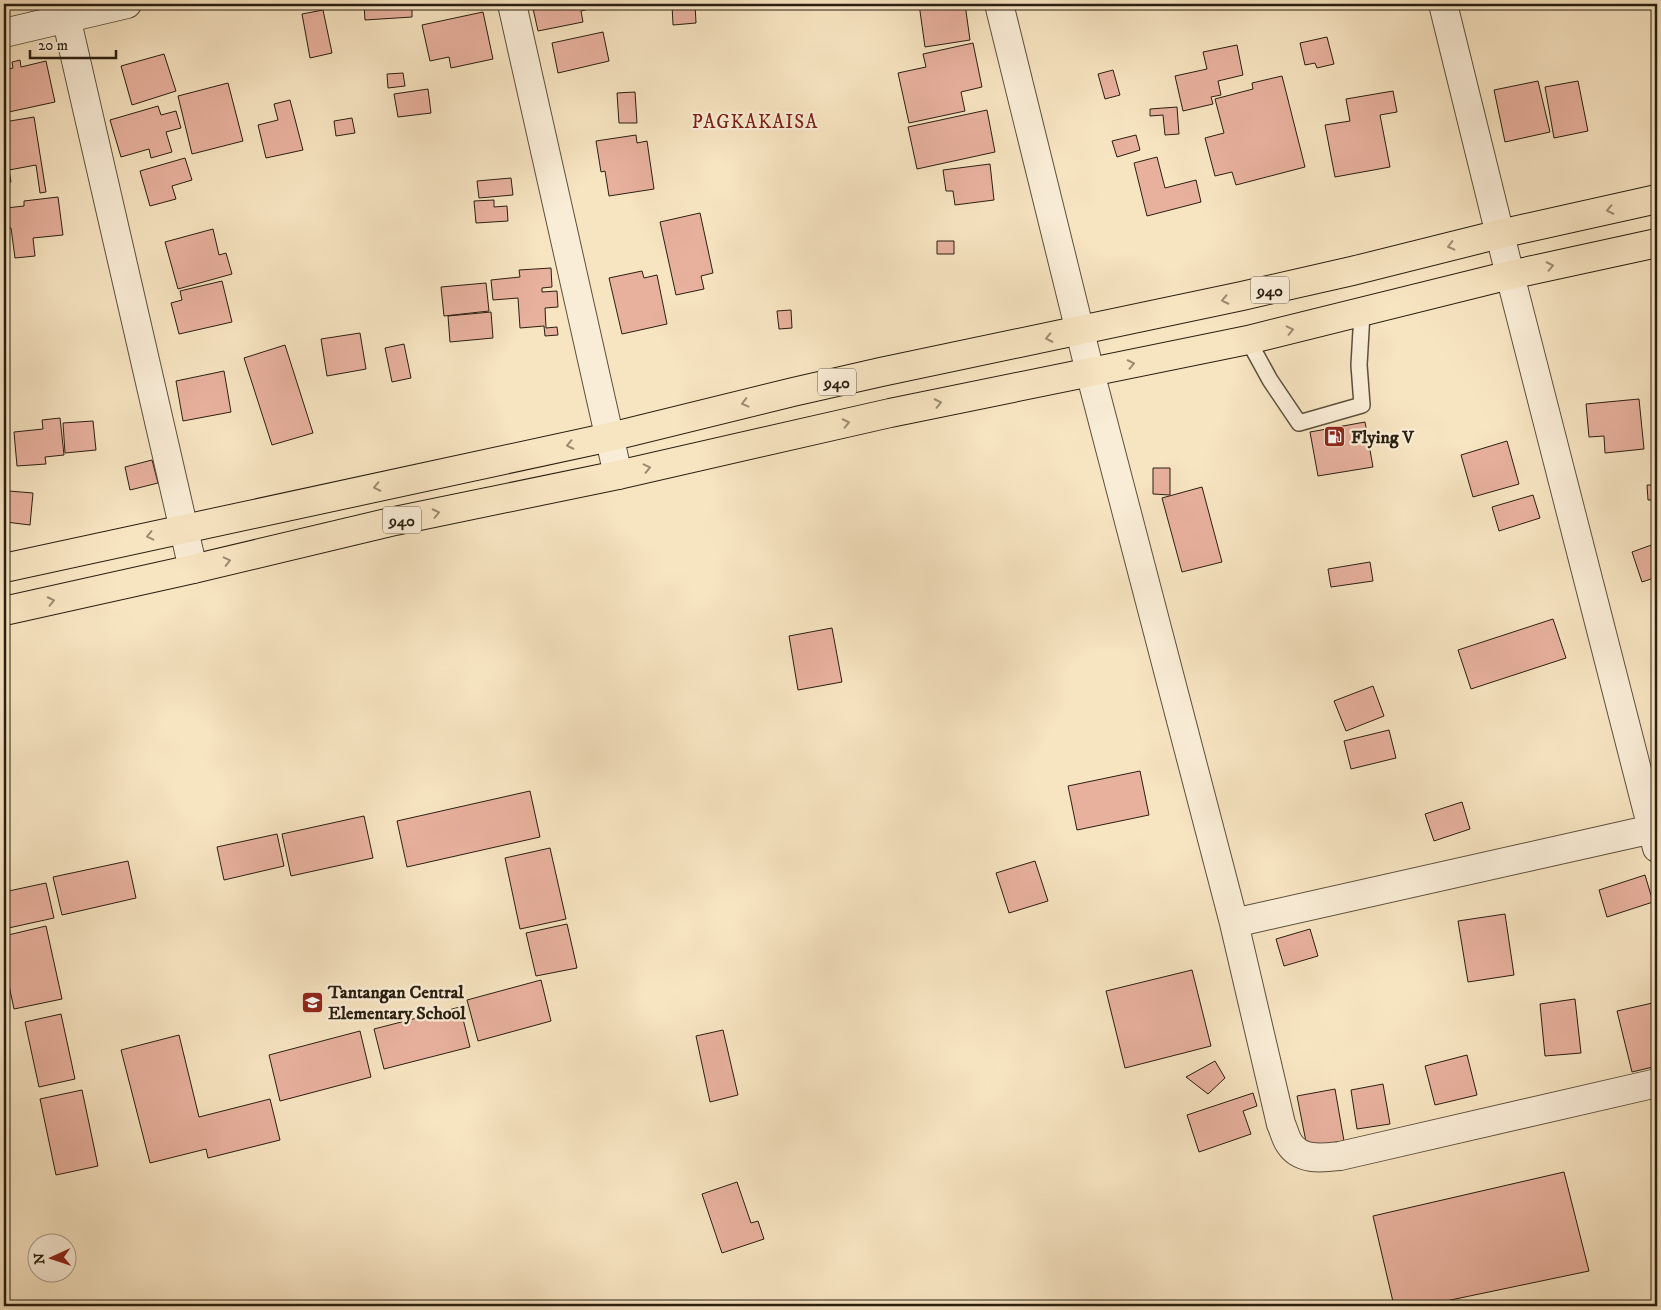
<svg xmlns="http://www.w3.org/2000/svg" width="1661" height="1310" font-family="'IM FELL DW Pica',serif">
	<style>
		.building { fill: #e8b19e; stroke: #2a1f10 }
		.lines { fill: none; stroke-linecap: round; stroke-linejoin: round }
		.lane-casing { stroke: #5d503c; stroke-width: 18 }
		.street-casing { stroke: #5d503c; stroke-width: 30 }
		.highway-casing { stroke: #2a1f10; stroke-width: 30 }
		.lane { stroke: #faedd7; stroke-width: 15 }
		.street { stroke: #faedd7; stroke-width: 28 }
		.highway { stroke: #f7e4c1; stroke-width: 28 }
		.oneway { stroke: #9b8b71 }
		.labels { text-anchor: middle; stroke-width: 4.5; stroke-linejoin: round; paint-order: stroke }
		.shield { fill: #faedd7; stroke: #685d4c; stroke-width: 1 }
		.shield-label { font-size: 16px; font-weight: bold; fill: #2a1f10 }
		.poi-label { font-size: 18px; font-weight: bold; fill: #2a1f10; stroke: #faedd7; text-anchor: start }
		.neighbourhood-label { font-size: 19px; letter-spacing: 1px; fill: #7a1f14; stroke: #faedd7 }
	</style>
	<rect width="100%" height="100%" fill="#f7e4c1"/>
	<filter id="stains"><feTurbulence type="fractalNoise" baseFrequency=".004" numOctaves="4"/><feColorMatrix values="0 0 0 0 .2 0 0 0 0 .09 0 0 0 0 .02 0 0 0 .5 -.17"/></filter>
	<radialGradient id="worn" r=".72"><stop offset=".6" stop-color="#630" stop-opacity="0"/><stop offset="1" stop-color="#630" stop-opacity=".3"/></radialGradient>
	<!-- building -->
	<path class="building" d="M364,4H412V17L365,20Z
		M532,4H593V8L581,11L583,22L538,31Z
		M672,4H695L696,23L673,25Z
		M919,4H965L970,40L925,47Z
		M323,10L332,53L310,58L302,14Z
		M483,12L493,59L451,68L449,57L430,61L422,25Z
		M603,32L609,61L558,73L552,43Z
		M1327,37L1334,64L1317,68L1315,63L1305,65L1300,43Z
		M973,43L982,87L961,92L965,111L909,123L898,73L926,67L923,54Z
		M1237,45L1243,75L1218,81L1221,95L1211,97L1213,104L1183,111L1175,76L1207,69L1203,52Z
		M164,54L176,91L132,105L121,66Z
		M20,60L21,67L46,61L55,102L4,113V70L13,68L12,62Z
		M1113,70L1120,95L1105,99L1098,74Z
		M403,73L405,86L388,88L387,74Z
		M1282,76L1305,167L1236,185L1232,172L1215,176L1205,138L1224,133L1215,99L1253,89L1252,83Z
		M1538,81L1550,132L1505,142L1494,90Z
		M1578,81L1588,131L1554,138L1545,87Z
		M228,83L243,141L192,154L178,96Z
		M428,89L431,113L398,117L394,94Z
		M1393,91L1397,112L1380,115L1390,167L1335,177L1325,125L1350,121L1346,99Z
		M635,92L637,123H619L617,93Z
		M290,100L303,150L266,158L258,125L278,120L274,104Z
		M158,106L161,115L176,111L181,128L166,132L172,152L151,158L149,149L121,157L110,120Z
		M1177,107L1179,134L1165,135L1163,115L1150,116V109Z
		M987,110L995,152L917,169L908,127Z
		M34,117L46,192L40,193L36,165L9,170L11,182L4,183V122Z
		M352,118L355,133L336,136L334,121Z
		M636,135L637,143L647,141L654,189L609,196L605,171L601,172L596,141Z
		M1136,135L1140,150L1117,157L1112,141Z
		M1157,157L1165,188L1196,180L1201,202L1147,216L1134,163Z
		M185,158L192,180L172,186L176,199L150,206L140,171Z
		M990,164L994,200L955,205L953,191H946L943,170Z
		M511,178L513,195L479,198L477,181Z
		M58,197L63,235L33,238L35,256L15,258L11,228L4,229V214L6,213V208L24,206V201Z
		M494,200V207L507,206L508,221L476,223L474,201Z
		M700,213L713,273L701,276L704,289L676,295L660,222Z
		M213,229L219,255L226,253L232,274L178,289L165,242Z
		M937,241H954V254H937Z
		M551,268L552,287L542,288V292L557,291L558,307L545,308L546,328L557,327L558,335L545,336L544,326L520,328L518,298L493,300L491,280L520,277L519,270Z
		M642,271L644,278L657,275L667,324L622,334L609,278Z
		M222,281L232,322L179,334L171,303L182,300L180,291Z
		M486,283L489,311L444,316L441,287Z
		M791,310L792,328L779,329L777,311Z
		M491,312L493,338L450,342L448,316Z
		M360,333L366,369L327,376L321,339Z
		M404,344L411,378L392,382L385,348Z
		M285,345L313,433L272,445L244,358Z
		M224,371L231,412L183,421L176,381Z
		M1639,399L1644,449L1605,453L1604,436L1589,437L1586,404Z
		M60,418L64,455L45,457L46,464L17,466L14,432L43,429L42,420Z
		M93,421L96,450L65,453L63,423Z
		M1365,422L1373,467L1318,476L1310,432Z
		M1507,441L1519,484L1473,497L1461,455Z
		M152,460L158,483L130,490L125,467Z
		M1153,468H1170V495L1153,494Z
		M1647,485H1657V508L1656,507V500H1648Z
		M1202,487L1222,562L1182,572L1162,498Z
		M9,491L33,493L30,525L6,522Z
		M1533,495L1540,518L1499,531L1492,507Z
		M1657,543V577L1642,582L1632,552Z
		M1370,562L1373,581L1331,587L1328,569Z
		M1553,619L1566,658L1471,689L1458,650Z
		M832,628L842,682L798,690L789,636Z
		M1373,686L1384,716L1346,731L1334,701Z
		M1389,730L1396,758L1351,769L1344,741Z
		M1140,771L1149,815L1077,830L1068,786Z
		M530,791L540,837L407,867L397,821Z
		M1462,802L1470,829L1434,841L1425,814Z
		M364,816L373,858L291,876L282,834Z
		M277,834L284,866L224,880L217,847Z
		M550,848L566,919L520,929L505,858Z
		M128,861L136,898L62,915L53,877Z
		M1035,861L1048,901L1009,913L996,873Z
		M1645,875L1653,902L1607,917L1599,890Z
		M46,883L54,918L4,929V892Z
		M1505,914L1514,975L1468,982L1458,921Z
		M567,924L577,968L536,976L526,933Z
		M46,926L62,999L14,1009L4,962V936Z
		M1310,929L1318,956L1284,966L1276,939Z
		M1192,970L1211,1046L1125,1068L1106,991Z
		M541,980L551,1021L478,1041L467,1000Z
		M1575,999L1581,1053L1545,1056L1540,1004Z
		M1657,1002V1066L1632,1072L1617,1011Z
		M460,1007L470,1047L384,1069L374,1029Z
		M61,1014L75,1079L39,1087L25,1022Z
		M723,1030L738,1095L710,1102L696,1036Z
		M360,1031L371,1077L280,1101L269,1055Z
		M179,1035L199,1117L270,1099L280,1140L208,1158L206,1149L150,1163L121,1050Z
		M1467,1055L1477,1095L1435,1105L1425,1066Z
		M1215,1061L1225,1078L1208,1094L1186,1077Z
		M1383,1084L1390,1124L1357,1129L1351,1090Z
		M1335,1089L1344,1141L1307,1147L1297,1096Z
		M82,1090L98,1166L56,1175L40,1099Z
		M1253,1093L1257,1106L1243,1111L1251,1134L1199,1152L1187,1115Z
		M1564,1172L1589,1271L1422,1306H1394L1373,1216Z
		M737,1182L751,1223L758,1221L764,1239L722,1253L702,1194Z"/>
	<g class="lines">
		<defs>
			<path id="lane" d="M1248,340L1270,380L1299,423L1362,405L1359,365L1362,313"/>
			<path id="street" d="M63,4L193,569
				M512,4L618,475
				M999,4L1090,372L1234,923L1281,1124C1284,1130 1285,1137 1289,1143C1300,1161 1322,1158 1340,1156L1657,1083
				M1443,4L1510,275L1657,848
				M4,33L127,4
				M1234,923L1657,828"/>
			<path id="highway" d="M4,568L610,437L793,392L881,372L1242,296L1352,271L1500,234L1657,199
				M4,611L193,569L395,521L618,475L890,413L1248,340L1510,275L1657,243"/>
		</defs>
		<!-- lane casing -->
		<use href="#lane" class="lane-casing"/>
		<!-- street casing -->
		<use href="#street" class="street-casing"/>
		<!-- highway casing -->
		<use href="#highway" class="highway-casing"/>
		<!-- lane -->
		<use href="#lane" class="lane"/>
		<!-- street -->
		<use href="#street" class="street"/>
		<!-- highway -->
		<use href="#highway" class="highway"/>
	</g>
	<!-- one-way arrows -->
	<defs><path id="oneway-chevron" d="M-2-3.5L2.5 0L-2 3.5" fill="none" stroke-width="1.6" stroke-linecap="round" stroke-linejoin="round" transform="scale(1.25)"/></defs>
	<g class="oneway">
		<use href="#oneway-chevron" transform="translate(1610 210) rotate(168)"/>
		<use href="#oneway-chevron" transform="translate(1451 246) rotate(166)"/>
		<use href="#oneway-chevron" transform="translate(1550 266) rotate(-12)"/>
		<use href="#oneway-chevron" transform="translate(1225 300) rotate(168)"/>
		<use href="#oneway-chevron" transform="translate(1290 330) rotate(-13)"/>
		<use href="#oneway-chevron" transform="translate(1049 338) rotate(168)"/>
		<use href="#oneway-chevron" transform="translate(1131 364) rotate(-12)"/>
		<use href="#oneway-chevron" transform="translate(745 403) rotate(166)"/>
		<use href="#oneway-chevron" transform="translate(938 403) rotate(-12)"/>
		<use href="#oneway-chevron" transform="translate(846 423) rotate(-12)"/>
		<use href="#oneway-chevron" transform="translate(570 445) rotate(168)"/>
		<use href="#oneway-chevron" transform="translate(647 468) rotate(-13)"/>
		<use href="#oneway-chevron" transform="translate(377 487) rotate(168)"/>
		<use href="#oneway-chevron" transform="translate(436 513) rotate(-12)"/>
		<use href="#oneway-chevron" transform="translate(150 536) rotate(167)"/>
		<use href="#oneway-chevron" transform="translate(227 561) rotate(-13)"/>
		<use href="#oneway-chevron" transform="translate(51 601) rotate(-12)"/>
	</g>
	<!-- icons -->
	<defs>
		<symbol id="fuel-square" viewBox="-11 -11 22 22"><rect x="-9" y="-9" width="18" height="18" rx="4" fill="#8f2418" stroke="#faedd7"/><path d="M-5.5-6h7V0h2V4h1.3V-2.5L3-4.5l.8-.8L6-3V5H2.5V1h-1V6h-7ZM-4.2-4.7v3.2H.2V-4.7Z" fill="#fff"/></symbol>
		<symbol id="school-square" viewBox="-11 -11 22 22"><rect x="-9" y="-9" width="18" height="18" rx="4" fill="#8f2418" stroke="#faedd7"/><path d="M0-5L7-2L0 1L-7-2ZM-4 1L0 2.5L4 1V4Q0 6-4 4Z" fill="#fff"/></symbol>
	</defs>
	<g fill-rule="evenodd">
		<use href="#fuel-square" x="1322" y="424" width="25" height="25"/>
		<use href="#school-square" x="300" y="990" width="25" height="25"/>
	</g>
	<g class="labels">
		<!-- shield labels -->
		<g class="shield">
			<rect x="1251" y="276.5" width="38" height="27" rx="4"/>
			<rect x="818" y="368.5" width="38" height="27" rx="4"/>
			<rect x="383" y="506.5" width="38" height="27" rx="4"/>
		</g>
		<g class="shield-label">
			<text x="1270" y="296">940</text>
			<text x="837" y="388">940</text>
			<text x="402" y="526">940</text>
		</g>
		<!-- poi labels -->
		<g class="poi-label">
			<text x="1351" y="443">Flying V</text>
			<text x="328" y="998">Tantangan Central<tspan x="328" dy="21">Elementary School</tspan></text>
		</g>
		<!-- neighbourhood labels -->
		<g class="neighbourhood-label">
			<text x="755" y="128">PAGKAKAISA</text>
		</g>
	</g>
	<!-- margin -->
	<rect width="1661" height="1310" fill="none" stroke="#f7e4c1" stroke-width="20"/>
	<rect x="5" y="5" width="1651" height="1300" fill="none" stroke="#2a1f10" stroke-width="2.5"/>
	<rect x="10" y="10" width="1641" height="1290" fill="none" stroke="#2a1f10"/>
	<!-- north arrow -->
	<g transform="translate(52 1258) rotate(267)"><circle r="24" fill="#faedd7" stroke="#a79b87"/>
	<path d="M0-4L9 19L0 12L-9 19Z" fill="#8f2418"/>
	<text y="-8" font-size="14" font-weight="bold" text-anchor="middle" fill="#2a1f10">N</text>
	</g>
	<!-- scale -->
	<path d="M30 50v8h86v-8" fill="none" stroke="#2a1f10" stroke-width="2.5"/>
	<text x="38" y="50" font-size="15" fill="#2a1f10" stroke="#faedd7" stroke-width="4" paint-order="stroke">20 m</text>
	<rect width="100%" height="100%" filter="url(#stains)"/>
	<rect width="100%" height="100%" fill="url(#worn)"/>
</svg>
